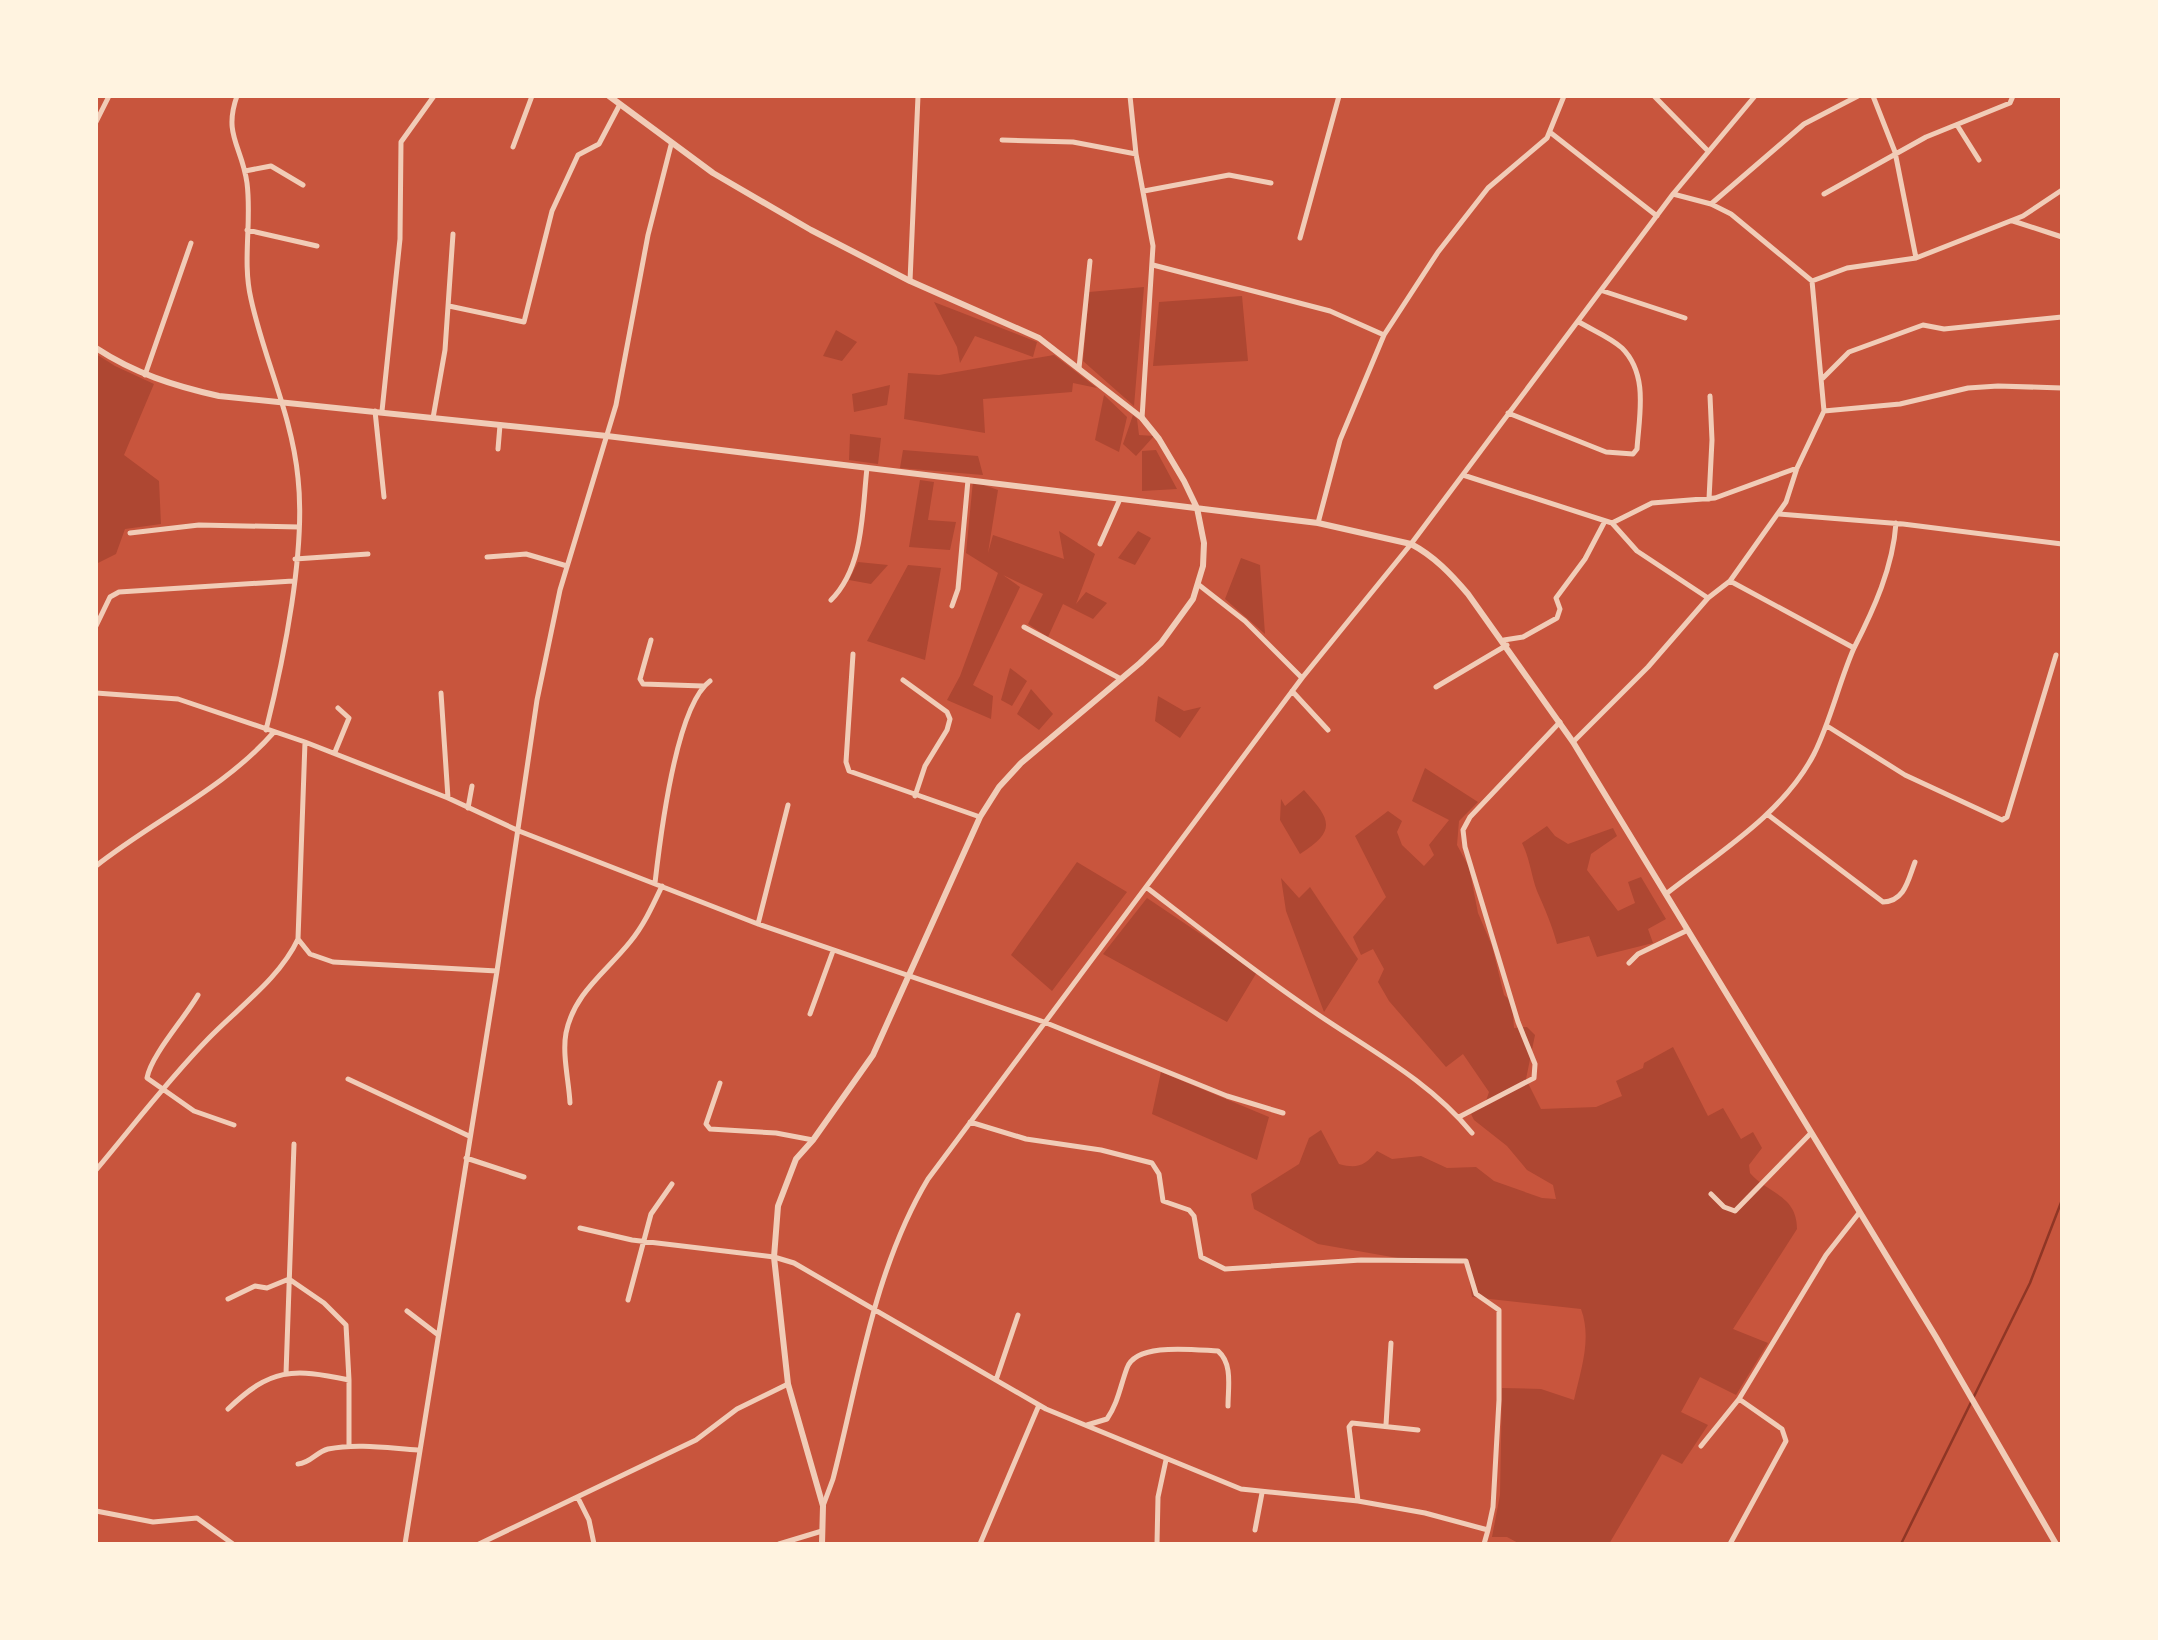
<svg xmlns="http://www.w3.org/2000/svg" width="2158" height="1640" font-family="Ubuntu,sans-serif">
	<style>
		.green { fill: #ae4732 }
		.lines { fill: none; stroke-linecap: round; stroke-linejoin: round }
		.stream { stroke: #8f3625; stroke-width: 2.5 }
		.minor { stroke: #f1ccb7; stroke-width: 5 }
		.tertiary { stroke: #f1ccb7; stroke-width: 6 }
	</style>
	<rect width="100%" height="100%" fill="#c8553d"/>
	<!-- green -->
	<path class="green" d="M1144,287L1134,406L1083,361L1089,292Z
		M1242,296L1248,361L1153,366L1159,302Z
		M934,302L1037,342L1033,357L975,336L960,363L957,347Z
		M836,330L857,342L842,361L823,356Z
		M96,354L115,366L154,384L124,455L159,481L161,524L125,529L116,554L96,564Z
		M1054,355L1097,388L1073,383L1072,392L983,399L985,433L904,419L908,373L939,375Z
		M890,385L887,405L854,412L852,394Z
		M1104,395L1127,417L1119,452L1095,440Z
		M1133,415L1137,419L1139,435L1154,436L1136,456L1123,444Z
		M850,434L881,438L878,464L849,460Z
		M903,450L978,456L983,475L900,468Z
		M1156,450L1177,489L1142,491V451Z
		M920,480L934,482L928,520L956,522L950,550L909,547Z
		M973,481L998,490L988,553L993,535L1064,559L1059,531L1095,554L1076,604L1086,592L1107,603L1093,619L1063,604L1048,637L1028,624L1043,594L1003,575L1020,587L973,685L993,696L991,719L947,700L960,676L998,573L966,553Z
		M1138,531L1151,538L1135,565L1118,558Z
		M1241,558L1260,565L1265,634L1225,599Z
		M858,562L888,565L871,584L849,580Z
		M908,565L941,568L925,660L867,641Z
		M1010,668L1027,681L1012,706L1001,700Z
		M1031,689L1053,714L1039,730L1017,714Z
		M1158,696L1184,711L1201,707L1180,738L1155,721Z
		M1425,768L1478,802L1459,821L1457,845L1469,867L1478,913L1492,946L1504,995L1512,1002L1514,1028L1527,1027L1535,1035L1526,1079L1541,1109L1596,1107L1622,1096L1616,1081L1643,1068L1644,1063L1673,1047L1708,1116L1723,1108L1741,1139L1753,1132L1762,1148L1749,1165L1750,1173C1768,1194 1797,1195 1797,1229L1733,1329L1768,1343L1736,1395L1700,1377L1681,1412L1708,1425L1682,1464L1662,1454L1609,1544H1520L1507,1537H1492L1500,1495L1502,1388L1541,1389L1574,1400C1581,1369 1592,1339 1581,1309L1472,1297L1467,1265L1453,1259L1409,1260L1318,1244L1254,1209L1251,1194L1299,1164L1309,1138L1321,1130L1339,1164C1357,1169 1365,1166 1377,1151L1392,1159L1421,1156L1447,1168L1476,1167L1494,1181L1542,1198L1556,1199L1553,1185L1527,1170L1507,1146L1474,1120L1471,1114L1485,1104L1489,1092L1463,1054L1446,1067L1389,1001L1378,982L1384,969L1373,949L1361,955L1353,937L1386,897L1355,836L1388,811L1402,821L1397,832L1402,845L1424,866L1434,855L1429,845L1449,820L1412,801Z
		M1304,790C1330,819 1338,830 1300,854L1280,820L1281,799L1285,806Z
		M1547,826L1555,836L1568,844L1613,828L1617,836L1591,854L1587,870L1618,911L1635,903L1628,882L1641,877L1666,919L1648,929L1653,943L1597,957L1589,936L1557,944C1552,925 1545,909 1537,891C1531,875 1530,859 1522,843Z
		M1077,862L1127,892L1052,991L1011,955Z
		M1281,878L1299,898L1310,887L1358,959L1324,1012L1286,911Z
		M1147,898L1257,972L1227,1022L1103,954Z
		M1161,1072L1269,1117L1257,1160L1152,1114Z"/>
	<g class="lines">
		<!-- stream -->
		<path class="stream" d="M1901,1544L2030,1283L2062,1200"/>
		<!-- minor -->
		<path class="minor" d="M237,96C223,135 242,146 247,183C252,222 242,261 251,299C264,359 292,415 298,478C306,550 284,658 266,730
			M1130,96L1136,154L1153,246L1142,418
			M1654,96L1708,151
			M1873,96L1895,152L1916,258
			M96,122L109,96
			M1957,125L1979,160
			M1551,133L1657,216
			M1002,140L1073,142L1136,154
			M513,147L532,96
			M245,171L271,166L303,185
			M1144,191L1229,175L1271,183
			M1824,194L1926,137L2010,103L2013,96
			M1711,204L1804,124L1858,96
			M2013,221L2062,237
			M247,230L317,246
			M1300,238L1339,96
			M1153,265L1330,311L1384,335
			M910,281L918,96
			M1812,281L1847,268L1916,258L2023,216L2062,190
			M1603,291L1685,318
			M449,306L524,322L552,211L578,155L599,144L619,106
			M1079,368L1090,261
			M145,375L191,243
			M1823,378L1849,352L1923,325L1944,329L2062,317
			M375,411L384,497
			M382,411L400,239L401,142L434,96
			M1824,411L1900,404L1968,388L1998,386L2062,388
			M1508,413L1606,452L1633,454L1637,449C1639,416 1649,375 1622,348C1610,337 1592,330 1579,322
			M433,418L445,350L453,234
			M498,449L500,425
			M1463,475L1612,523L1637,551L1708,598
			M1709,499L1712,440L1710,396
			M1779,514L1903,524L2062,544
			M1318,523L1340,440L1384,335L1438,252L1488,188L1547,138L1564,96
			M1612,523L1652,503L1715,498L1797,468
			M130,533L199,525L299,527
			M1100,544L1120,499
			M487,557L526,554L567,566
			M295,559L368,554
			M1199,585L1245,621L1302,678
			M831,600C864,567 862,512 867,468
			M952,606L958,589L968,480
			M96,626L110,597L119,592L293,581
			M1024,627L1121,679
			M651,640L640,679L643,684L703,686
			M1504,640L1523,637L1557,618L1560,609L1556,598L1585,559L1605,521
			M1854,648C1874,609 1893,567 1896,523
			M853,654L846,762L849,771L980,817
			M903,680L947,712L950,719L947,730L925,766L915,796
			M1436,687L1507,645
			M1292,691L1328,730
			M96,693L178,699L305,742L448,798L519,831L758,924L1044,1022L1227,1096L1283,1113
			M441,693L448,798
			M1827,726L1905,775L2002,820L2007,817L2056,655
			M1573,742L1648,667L1708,598L1730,581L1786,502L1797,468L1824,411L1812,281L1731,214L1711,204L1673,194
			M335,752L349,718L338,708
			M468,808L472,786
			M1767,814L1883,902C1905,901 1908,880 1915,862
			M96,866C154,820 224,789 274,732
			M655,883C660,839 676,706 710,681
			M1146,887C1198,927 1250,968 1304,1005C1362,1046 1426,1077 1472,1133
			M1666,894C1718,853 1783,814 1814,754C1831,720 1839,682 1854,648L1730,581
			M758,924L788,805
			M298,939L310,954L333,962L497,971
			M1629,963L1638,954L1688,930
			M198,995C185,1018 151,1055 147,1078L194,1111L234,1125
			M810,1014L833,951
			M348,1079L469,1136
			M720,1083L706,1124L710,1129L776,1133L813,1140
			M570,1103C569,1082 562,1054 566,1033C574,993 606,972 630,942C644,925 653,905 662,886
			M1459,1117L1534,1078L1535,1064L1518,1022L1465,847L1463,830L1470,817L1560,722
			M970,1122L1026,1139L1101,1150L1152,1163L1159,1174L1163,1201L1189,1210L1194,1216L1201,1257L1225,1269L1361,1260L1466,1261L1476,1294L1499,1310V1400L1493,1507L1488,1530
			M466,1158L524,1177
			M96,1170C133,1126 168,1080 208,1039C238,1008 280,978 298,939L305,742
			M1711,1194L1724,1207L1735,1211L1811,1133
			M580,1228L632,1240L774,1257L794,1263L1046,1409L1241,1489L1358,1501L1425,1513L1488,1530L1484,1544
			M228,1299L255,1286L267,1288L289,1279L324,1303L346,1325L349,1380
			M628,1300L651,1214L672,1184
			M407,1311L437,1334
			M286,1374L294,1144
			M996,1380L1018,1315
			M228,1409C271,1368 292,1368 349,1380V1446
			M1087,1425L1107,1419C1118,1403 1120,1387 1127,1368C1136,1342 1195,1350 1218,1351C1233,1364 1228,1387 1228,1406
			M1386,1425L1391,1343
			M1701,1446L1739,1399L1826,1255L1859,1213
			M298,1464C311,1463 316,1452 328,1449C357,1443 388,1448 418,1450
			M578,1498L589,1520L594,1544
			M1358,1501L1349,1427L1352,1423L1418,1430
			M823,1506L833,1479C859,1378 874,1269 928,1179L1302,678L1411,544L1673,194L1755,96
			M96,1511L153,1522L197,1518L233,1544
			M1255,1530L1262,1493
			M405,1544L497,971L537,700L560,590L616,405L648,235L671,145
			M479,1544L696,1440L737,1409L788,1384
			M779,1544L822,1531
			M980,1544L1039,1405
			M1157,1544L1158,1497L1166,1460
			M1730,1544L1786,1441L1782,1429L1739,1399"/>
		<!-- tertiary -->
		<path class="tertiary" d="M609,96L713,173L811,230L910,281L1039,338L1142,418L1159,439L1184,481L1197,508L1204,543L1203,566L1193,599L1161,643L1140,663L1021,763L999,787L980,817L873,1055L813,1140L796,1159L778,1206L774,1257L788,1384L823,1506L822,1544
			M96,348C134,373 174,386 219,396L607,436L1318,523L1411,544C1434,556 1451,574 1468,594L1573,742L1936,1337L2056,1544"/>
	</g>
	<!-- border -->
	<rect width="2158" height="1640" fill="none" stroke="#fff3e0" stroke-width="196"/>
</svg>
